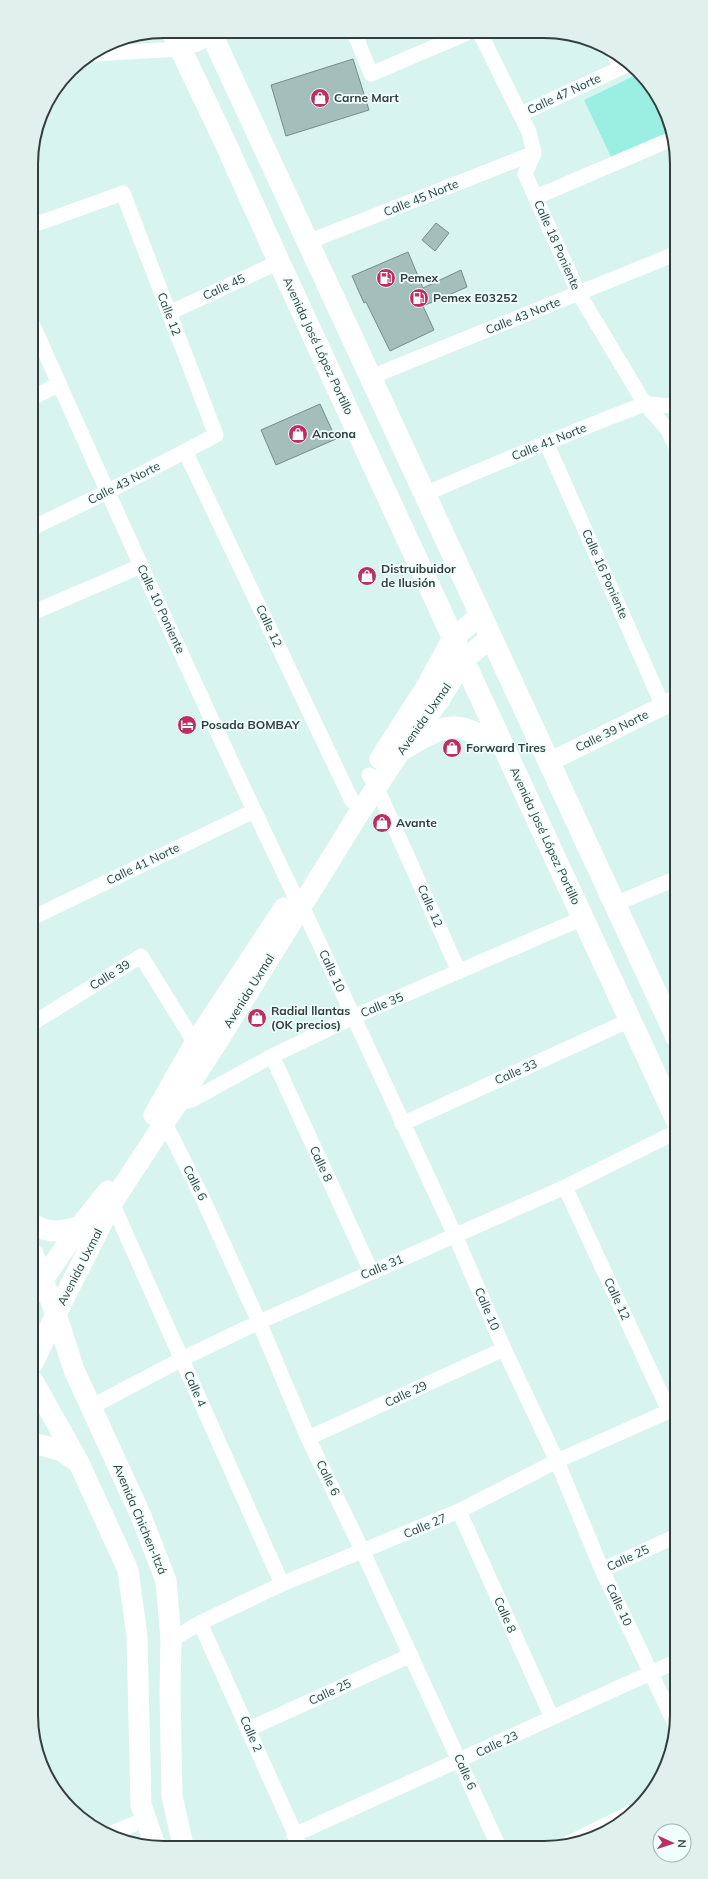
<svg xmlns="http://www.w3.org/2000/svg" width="708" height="1879" font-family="Mulish,sans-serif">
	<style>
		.green { fill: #9aefe2 }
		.building { fill: #a4bfbb; stroke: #738d88 }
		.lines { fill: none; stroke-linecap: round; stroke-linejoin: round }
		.minor { stroke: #fff; stroke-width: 15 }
		.tertiary { stroke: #fff; stroke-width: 19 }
		.secondary { stroke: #fff; stroke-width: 21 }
		.primary { stroke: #fff; stroke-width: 22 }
		.labels { text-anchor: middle; stroke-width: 3.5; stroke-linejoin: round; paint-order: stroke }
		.street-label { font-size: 12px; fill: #333e3c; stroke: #eefffc }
		.poi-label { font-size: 12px; font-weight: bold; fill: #333e3c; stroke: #eefffc; text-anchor: start }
		.rim { fill: none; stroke: #333e3c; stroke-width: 2 }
	</style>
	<rect width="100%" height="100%" fill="#d8f4ef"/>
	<!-- green -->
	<path class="green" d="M640,73L659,98L672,133L613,161L584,100Z"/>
	<!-- building -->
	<path class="building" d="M353,59L369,110L286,136L271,85Z
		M436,223L449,233L435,251L422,240Z
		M408,252L423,288L461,270L467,287L423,306L434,330L390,351L366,302L364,303L352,276Z
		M320,404L336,439L276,465L261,430Z"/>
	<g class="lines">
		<!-- minor -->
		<path class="minor" d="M354,32L371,74L467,33
			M480,33L529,132L534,153L525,174L579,294L645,404L668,430L675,445
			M613,51L620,68
			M92,54L180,49L197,44L212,35
			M521,114L629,64
			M536,197L674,138
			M31,226L123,193L216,435L107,492L32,528
			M308,242L534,153
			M169,313L279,262
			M32,323C117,514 203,705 294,894L302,906L455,1235L504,1349L557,1461L602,1570L676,1726
			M371,377L675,254
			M32,398L59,384
			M546,442L663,706
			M185,451L352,801
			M425,494C497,463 569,433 642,405C653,401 664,409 675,404
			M32,613L141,566
			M369,775L377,788L459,972
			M615,904L675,879
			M32,918L254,811
			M33,1023L141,956L195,1043
			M272,1056L371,1271
			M174,1098L179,1103L192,1100L272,1056L353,1017L583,918
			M159,1119L165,1123L203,1199L259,1322L308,1438L363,1552L498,1845
			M402,1124L630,1020
			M565,1187L669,1411
			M108,1199L112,1203L282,1584
			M91,1407L182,1359L259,1322L565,1187L676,1132
			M308,1438L504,1349
			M459,1511L552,1718
			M602,1570L676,1536
			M200,1623L300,1845
			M171,1640L200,1623L282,1584L459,1511L557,1461L676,1408
			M249,1729L411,1655
			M107,1835L146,1819
			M294,1835L677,1661
			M565,1845L634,1811"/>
		<!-- tertiary -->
		<path class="tertiary" d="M549,762L675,700"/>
		<!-- secondary -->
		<path class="secondary" d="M380,759L425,689L453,638L481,615
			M154,1115L195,1043L284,908
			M33,1224C48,1234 63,1232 80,1226
			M33,1254L56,1314L74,1370L141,1516L166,1581L171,1640L170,1690L172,1796L183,1845
			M33,1294L80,1226L108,1191
			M33,1363L56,1314L112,1203L216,1044L358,815L401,750L440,699L464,660L491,637
			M33,1381L79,1463L128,1570L137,1636L141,1805L155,1845
			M33,1443L60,1450L78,1462"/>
		<!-- primary -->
		<path class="primary" d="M172,31L224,140L279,262L676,1119
			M210,31L676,1036
			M401,750C420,740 442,722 465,729C478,733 490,740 502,745"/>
	</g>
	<!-- icons -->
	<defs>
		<symbol id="shop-disc" viewBox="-11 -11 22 22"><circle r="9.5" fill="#bc2f62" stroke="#eefffc"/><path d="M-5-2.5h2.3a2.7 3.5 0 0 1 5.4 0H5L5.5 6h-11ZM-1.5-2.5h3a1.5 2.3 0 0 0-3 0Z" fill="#fff"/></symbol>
		<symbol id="fuel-disc" viewBox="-11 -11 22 22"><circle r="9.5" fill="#bc2f62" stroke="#eefffc"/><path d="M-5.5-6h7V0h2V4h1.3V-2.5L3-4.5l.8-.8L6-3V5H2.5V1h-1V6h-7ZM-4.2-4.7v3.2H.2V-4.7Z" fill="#fff"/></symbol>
		<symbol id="hotel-disc" viewBox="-11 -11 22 22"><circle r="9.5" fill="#bc2f62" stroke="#eefffc"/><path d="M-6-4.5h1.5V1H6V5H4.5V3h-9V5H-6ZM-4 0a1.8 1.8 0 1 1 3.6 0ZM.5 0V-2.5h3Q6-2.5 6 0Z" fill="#fff"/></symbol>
	</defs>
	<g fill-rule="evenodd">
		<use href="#shop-disc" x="309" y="87" width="22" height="22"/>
		<use href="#fuel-disc" x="375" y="267" width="22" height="22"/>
		<use href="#fuel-disc" x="408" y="287" width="22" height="22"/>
		<use href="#shop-disc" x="287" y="423" width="22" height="22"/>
		<use href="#shop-disc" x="356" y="565" width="22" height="22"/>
		<use href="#hotel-disc" x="176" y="714" width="22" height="22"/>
		<use href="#shop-disc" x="441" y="737" width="22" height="22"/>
		<use href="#shop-disc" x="371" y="812" width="22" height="22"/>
		<use href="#shop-disc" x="246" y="1007" width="22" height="22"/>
	</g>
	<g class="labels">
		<!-- street labels -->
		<g class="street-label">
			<text transform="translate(564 94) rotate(-25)" y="4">Calle 47 Norte</text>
			<text transform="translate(421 198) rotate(-22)" y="4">Calle 45 Norte</text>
			<text transform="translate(557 245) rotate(66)" y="4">Calle 18 Poniente</text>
			<text transform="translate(224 287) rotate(-25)" y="4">Calle 45</text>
			<text transform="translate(169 314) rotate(69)" y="4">Calle 12</text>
			<text transform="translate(523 316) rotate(-22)" y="4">Calle 43 Norte</text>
			<text transform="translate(318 346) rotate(65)" y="4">Avenida José López Portillo</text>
			<text transform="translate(549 442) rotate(-22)" y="4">Calle 41 Norte</text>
			<text transform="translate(124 483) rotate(-27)" y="4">Calle 43 Norte</text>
			<text transform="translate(605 574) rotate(66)" y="4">Calle 16 Poniente</text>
			<text transform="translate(161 609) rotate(65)" y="4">Calle 10 Poniente</text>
			<text transform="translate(269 626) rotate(65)" y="4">Calle 12</text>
			<text transform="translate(424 719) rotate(-55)" y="4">Avenida Uxmal</text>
			<text transform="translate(612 731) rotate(-26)" y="4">Calle 39 Norte</text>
			<text transform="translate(545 836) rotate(65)" y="4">Avenida José López Portillo</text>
			<text transform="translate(143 864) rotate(-26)" y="4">Calle 41 Norte</text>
			<text transform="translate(430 906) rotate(66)" y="4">Calle 12</text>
			<text transform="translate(332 971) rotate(65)" y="4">Calle 10</text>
			<text transform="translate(110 975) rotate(-32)" y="4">Calle 39</text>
			<text transform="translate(249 991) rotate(-58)" y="4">Avenida Uxmal</text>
			<text transform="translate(382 1005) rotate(-23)" y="4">Calle 35</text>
			<text transform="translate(516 1072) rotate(-24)" y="4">Calle 33</text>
			<text transform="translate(321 1164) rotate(65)" y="4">Calle 8</text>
			<text transform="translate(195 1183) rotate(63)" y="4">Calle 6</text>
			<text transform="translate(80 1267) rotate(-63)" y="4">Avenida Uxmal</text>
			<text transform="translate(382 1267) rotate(-23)" y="4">Calle 31</text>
			<text transform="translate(617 1299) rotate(65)" y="4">Calle 12</text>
			<text transform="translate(487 1309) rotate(67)" y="4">Calle 10</text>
			<text transform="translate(195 1389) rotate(66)" y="4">Calle 4</text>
			<text transform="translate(406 1394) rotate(-25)" y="4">Calle 29</text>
			<text transform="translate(328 1478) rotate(64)" y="4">Calle 6</text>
			<text transform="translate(140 1519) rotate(67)" y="4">Avenida Chichen-Itzá</text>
			<text transform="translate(425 1526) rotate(-23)" y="4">Calle 27</text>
			<text transform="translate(628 1558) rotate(-25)" y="4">Calle 25</text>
			<text transform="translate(619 1605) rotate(65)" y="4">Calle 10</text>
			<text transform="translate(505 1615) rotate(66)" y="4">Calle 8</text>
			<text transform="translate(330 1692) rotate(-25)" y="4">Calle 25</text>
			<text transform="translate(251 1734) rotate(66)" y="4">Calle 2</text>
			<text transform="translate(497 1744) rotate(-25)" y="4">Calle 23</text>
			<text transform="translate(465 1772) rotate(66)" y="4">Calle 6</text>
		</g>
		<!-- poi labels -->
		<g class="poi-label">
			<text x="334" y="102">Carne Mart</text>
			<text x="400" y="282">Pemex</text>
			<text x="433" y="302">Pemex E03252</text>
			<text x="312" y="438">Ancona</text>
			<text x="381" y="573">Distruibuidor<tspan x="381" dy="14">de Ilusión</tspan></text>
			<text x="201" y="729">Posada BOMBAY</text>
			<text x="466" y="752">Forward Tires</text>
			<text x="396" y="827">Avante</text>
			<text x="271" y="1015">Radial llantas<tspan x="271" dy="14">(OK precios)</tspan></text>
		</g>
	</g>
	<!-- crop -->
	<path d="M0 0H708V1879H0ZM164 38H544A126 126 0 0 1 670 164V1715A126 126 0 0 1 544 1841H164A126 126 0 0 1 38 1715V164A126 126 0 0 1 164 38Z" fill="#dff0ed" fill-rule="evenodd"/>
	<path class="rim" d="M164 38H544A126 126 0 0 1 670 164V1715A126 126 0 0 1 544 1841H164A126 126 0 0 1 38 1715V164A126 126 0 0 1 164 38Z"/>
	<!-- north arrow -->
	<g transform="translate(672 1843) rotate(93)"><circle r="19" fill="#eefffc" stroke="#a3b2af"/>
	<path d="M0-3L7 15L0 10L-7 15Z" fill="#bc2f62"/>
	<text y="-6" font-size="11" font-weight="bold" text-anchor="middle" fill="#333e3c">N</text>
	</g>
</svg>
